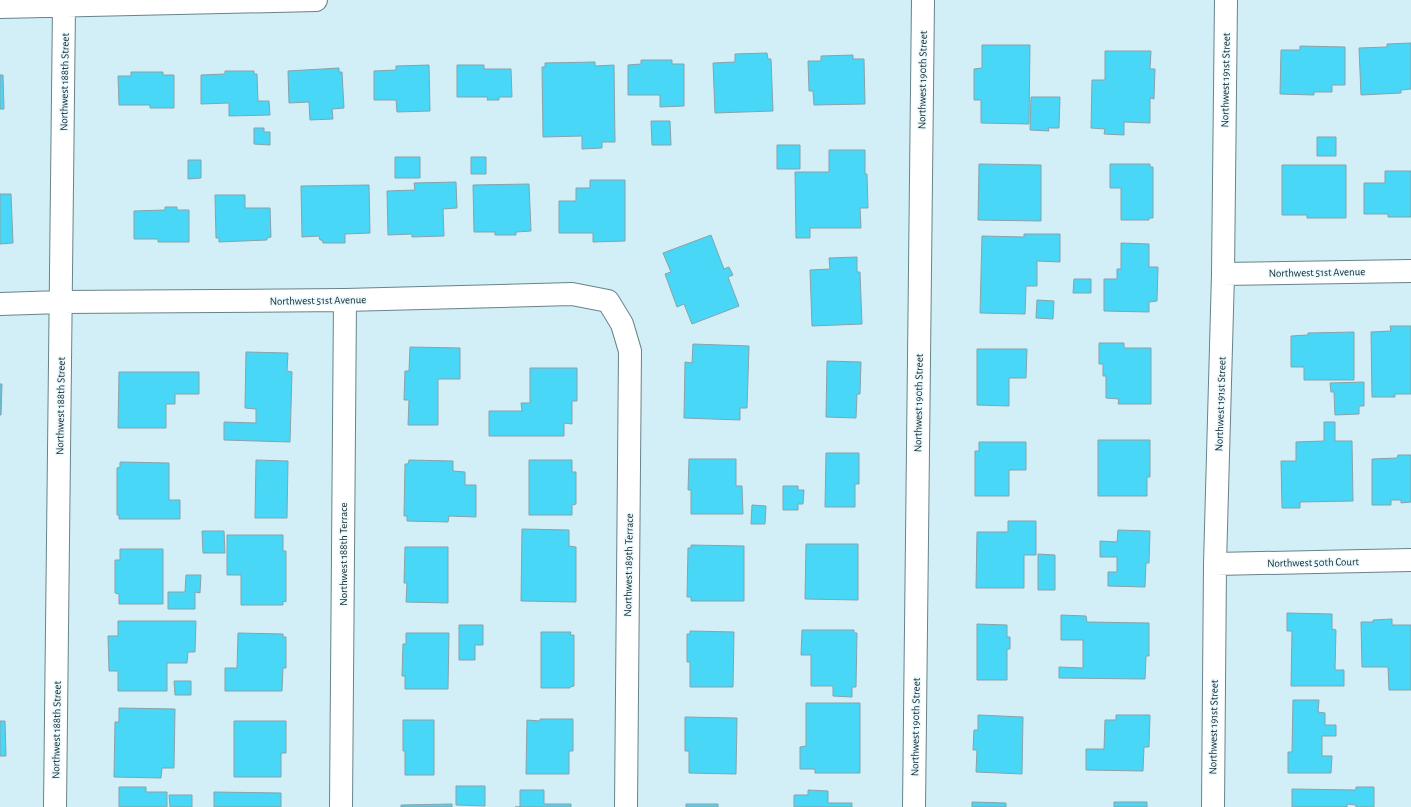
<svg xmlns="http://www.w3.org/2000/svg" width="1411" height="807" font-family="'Alegreya Sans',sans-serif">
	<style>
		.building { fill: #48d7f6; stroke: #87a3aa }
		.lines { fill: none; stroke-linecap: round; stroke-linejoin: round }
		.minor-casing { stroke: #68838a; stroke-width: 24 }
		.minor { stroke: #fff; stroke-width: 22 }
		.labels { text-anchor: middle; stroke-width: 3; stroke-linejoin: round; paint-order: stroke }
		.street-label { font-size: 11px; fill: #212d30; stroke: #e8faff }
	</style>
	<rect width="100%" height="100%" fill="#d2eff7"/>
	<!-- building -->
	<path class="building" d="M1411,43V89L1401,90V93L1361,95L1359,48L1387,47V44Z
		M982,45H1030L1029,124L981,123V100H974V69L982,68Z
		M1300,46L1345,47V85H1332V92H1314V95L1280,94L1281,50H1300Z
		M1105,51H1151L1150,69H1155L1154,99L1150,98V123L1124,122V135L1104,134L1105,129L1091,128L1092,80H1105Z
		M767,53L768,59H771L773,111L715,113L713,63L735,62V54Z
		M853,55V59H864L865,104L814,105L813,91H809L808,61H821V56Z
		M641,60H672V64H684V106L660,107V95H628V65L641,64Z
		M595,62V66L614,65L615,142H602V148L582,149V136L543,137L542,67H545V63Z
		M429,65L430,111L397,112L396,100H374V71L396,70V66Z
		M457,65H484V69H511L512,97H499V100H487L488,97H457Z
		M339,68V72H342L344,108L332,109L333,119L310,120L309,102L289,103L288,71Z
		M225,71H254V74H257L258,101H269L270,115L229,116V103L201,104V75L225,74Z
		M131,72H163V75H174V108H150V105H119L118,76H131Z
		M0,75H3L4,109H0Z
		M1031,97H1060L1059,128H1048L1049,131L1030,130Z
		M651,121H670L671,145H652Z
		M254,128H264V132H270V145L254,144Z
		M1317,137H1336V156H1317Z
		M777,145H800V169H777Z
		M829,150H865V174H867L868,208H860L861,228H810V238H796L795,172H829Z
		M395,157H420V178H395Z
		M471,157H486V174H471Z
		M188,160H201V178L188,179Z
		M979,164L1041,165V221L978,220Z
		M1110,164H1150V167H1153V218H1149V220H1121V188H1110Z
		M1282,165H1346V218H1307V215H1282Z
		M1385,171H1411V217H1388V214H1364V183H1385Z
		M590,180H625V241L593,242V233H559V201H576V188H590Z
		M456,182L457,208L443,209L444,236L412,237V234L388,235L387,191L415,190L414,183Z
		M529,184L531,231L516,232V235H495V232H474L473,185Z
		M369,185L370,233L345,234V243H323L322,240H320L319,236L302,237L301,186Z
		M0,194H11L13,243L0,244Z
		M215,195H245V208H270L271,237L267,238V240L219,242V238H216Z
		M165,207H177V210H189V242H158V239H134V211L165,210Z
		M1024,234H1060V262L1037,261V286H1026L1025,314L980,313L982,236L1024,237Z
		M711,235L724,269L729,267L733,275L728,277L739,306L692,324L684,304L677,307L665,274L671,272L663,253Z
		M1121,243L1149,244V267H1158L1157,301L1149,302V312L1104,311V279H1117V269H1121Z
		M857,257V272H860L862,324L812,326L810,270L830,269L829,258Z
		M1074,279H1091V293H1073Z
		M1037,300L1054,301L1053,319L1036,318Z
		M1390,326H1411V394H1395V397H1372L1371,332L1391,331Z
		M1354,332V380H1304V367H1291V336L1308,335V333Z
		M1099,343H1124V348H1151V404H1118L1119,399L1106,398V376H1103V364H1099Z
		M693,344L749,346L747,408H740V420L684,418L685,362L692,363Z
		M410,347L460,348V379H438V425H408L409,400H404L405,371H409Z
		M977,349H1027L1026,378H1009V406L977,405Z
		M246,352L288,353L287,371L292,372L290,442L224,440V422L256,423V409L245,408Z
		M827,361L861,362L860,394H857L856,418L826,417Z
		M530,368H577V401H572V424L564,423V436H489V411H522L521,403H530Z
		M119,372H199V394H175V404H166V428H118Z
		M1364,382V406H1359V414L1335,415L1334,392H1331L1330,383Z
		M0,384H2L1,415H0Z
		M1324,422H1335V441H1352L1353,501L1300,502V508H1282L1281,461H1296V442L1324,441Z
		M1098,440H1150V477H1147V496H1098Z
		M979,442H1026V470H1009V496H975V451H979Z
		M826,453H859V484H855V507H825Z
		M1398,455H1411V502L1401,503V500H1391V505H1372V459L1397,458Z
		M689,459H736V486H742L743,514H691V490H688Z
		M256,460L288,461L287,518H255Z
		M409,460L453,461V471L465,472V485H476V517L449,516L448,522L407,521V516H404L405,464H408Z
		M529,460H572V472H576V504L572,505V515H529Z
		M120,462L169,463V500H180V519H119V515H117V468L120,467Z
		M783,486H798V490H804L803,504H798V510H783Z
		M752,505L766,506L765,524H751Z
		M1008,521H1036V555H1024V588H976L977,532H1008Z
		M522,529L569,530V546L576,547V602L521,601Z
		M1118,530L1150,531L1149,563H1146L1145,587L1108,586V572H1117V557H1100V541L1117,542Z
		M202,531H224L225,553H203Z
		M227,535H283V551H286V602L283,601V605H241V575H227Z
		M806,544H858V600L805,599Z
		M691,545L744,546V601H691V597H687L688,548H691Z
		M405,547H448V603L406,602L407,583H404Z
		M120,549H163V604H119V594L115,593V560H120Z
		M1038,554L1055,555V590H1038Z
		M186,575H201L200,593L195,592V609H168V592H185Z
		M1287,613L1332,614V629L1336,630L1335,670H1344V686H1291L1292,631H1287Z
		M1061,615L1086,616L1087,622L1149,623V656H1146L1145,679L1059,678V667L1083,668V640H1061Z
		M1392,619V625H1411V690H1389L1388,667H1362L1361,622H1373V620Z
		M118,621H196L195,652H188L187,663H167V691H118V671H109L108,636H118Z
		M977,624L1007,625V637H1010V649H1007V680H977Z
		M459,625H483V645H475V660H459Z
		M802,630H854V633H857L856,687H852V697L833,696V686H811V655H801Z
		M690,631L734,632L733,687H690V662H687V634H690Z
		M541,632H571L570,635H574V686L570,687V688H541Z
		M238,633L283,634V637H286V668H283L282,691H225V668H237Z
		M406,633H449L448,689H405V676H402L403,644H406Z
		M174,681H191V695H175Z
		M1293,700H1319L1318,712L1325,713V725H1336V736H1322V756H1332L1331,773H1288V752H1292Z
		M806,703H860V773H815V769H800V747L806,746Z
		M119,708L175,709L174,768H162L161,778L114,777L115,722H119Z
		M978,715L1023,717L1022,774L976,772L977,750H973L974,730H978Z
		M1116,715H1150L1149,747H1144L1143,771L1086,770V749H1104L1105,720H1116Z
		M685,717L737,718L736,774L689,773V751H685Z
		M540,719H573V751H569V774H526L527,720L540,721Z
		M403,720H434V775H405V751H403Z
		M0,721H5L6,756H0Z
		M234,721H286V753H281V777H234Z
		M456,786H485V806L456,805Z
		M119,787H146V792H167V807H119Z
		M1356,787H1374V807H1356V805L1347,804V807H1292V789L1356,790Z
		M520,790H544V804H571V807H515H520Z
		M808,790L828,791V803H852V807H794V795H808Z
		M214,792L281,793V807H214Z
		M169,795H192V807H170Z
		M972,802L1006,803V807H972Z
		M1114,802H1147V807H1114Z
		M452,804V807H401V805Z
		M686,804H718V807H686Z"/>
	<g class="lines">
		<defs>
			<path id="minor" d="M0,7L316,0
				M1223,274L1411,271
				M0,304L61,302L345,300L572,294L608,301L622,324L630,351L626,807
				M1215,564L1411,560
				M55,807L64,6
				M341,807L345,300
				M914,807L923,0
				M1213,807L1215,564L1223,274L1226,0"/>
		</defs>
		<!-- minor casing -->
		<use href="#minor" class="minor-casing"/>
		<!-- minor -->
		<use href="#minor" class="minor"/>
	</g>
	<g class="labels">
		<!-- street labels -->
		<g class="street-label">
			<text transform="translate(922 80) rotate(-89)" y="4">Northwest 190th Street</text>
			<text transform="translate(1225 80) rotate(-89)" y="4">Northwest 191st Street</text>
			<text transform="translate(64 82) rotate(-89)" y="4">Northwest 188th Street</text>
			<text transform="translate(1317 272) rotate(-1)" y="4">Northwest 51st Avenue</text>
			<text transform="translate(318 300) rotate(-1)" y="4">Northwest 51st Avenue</text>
			<text transform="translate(918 403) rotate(-89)" y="4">Northwest 190th Street</text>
			<text transform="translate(1220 404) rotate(-88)" y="4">Northwest 191st Street</text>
			<text transform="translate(60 406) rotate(-89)" y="4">Northwest 188th Street</text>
			<text transform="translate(343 554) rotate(-90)" y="4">Northwest 188th Terrace</text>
			<text transform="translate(1313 562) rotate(-1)" y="4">Northwest 50th Court</text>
			<text transform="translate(628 565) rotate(-89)" y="4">Northwest 189th Terrace</text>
			<text transform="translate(915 727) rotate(-89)" y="4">Northwest 190th Street</text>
			<text transform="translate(1213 727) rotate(-89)" y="4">Northwest 191st Street</text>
			<text transform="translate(56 730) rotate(-89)" y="4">Northwest 188th Street</text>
		</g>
	</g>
</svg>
